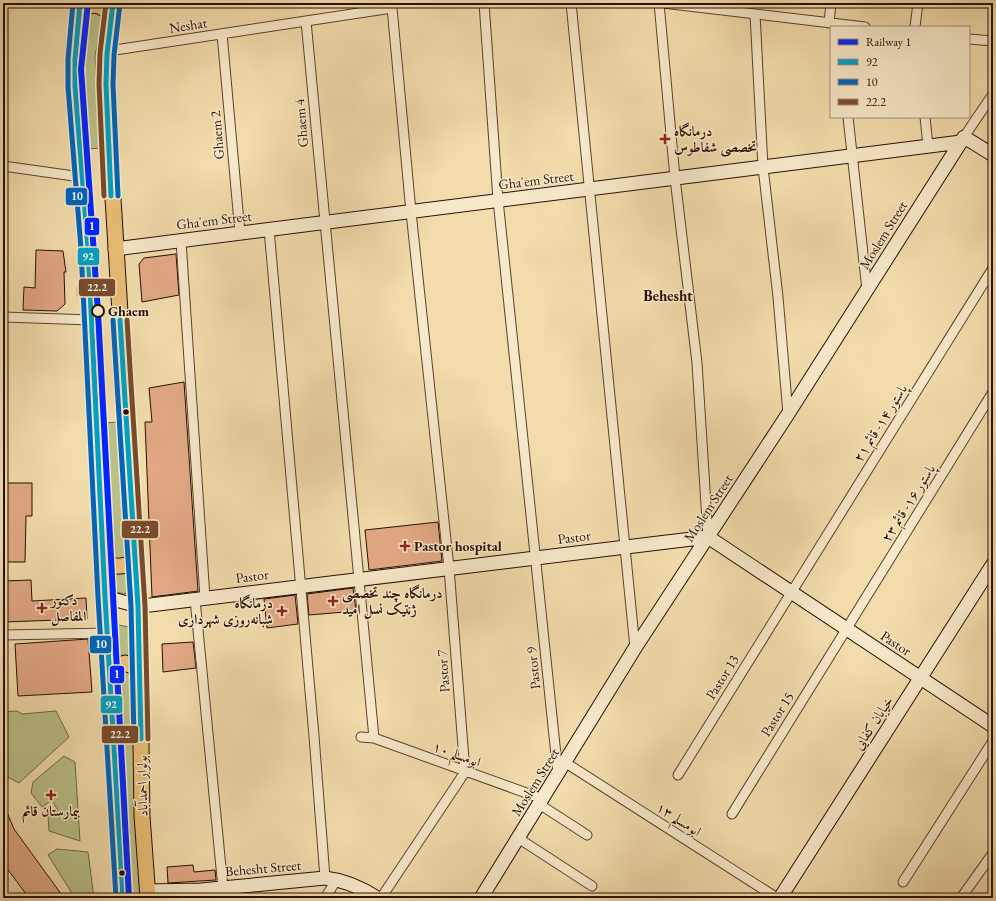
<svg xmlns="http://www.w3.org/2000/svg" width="996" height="901" font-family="'EB Garamond',Amiri,serif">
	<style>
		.green { fill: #bac089; stroke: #706846 }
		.building { fill: #e2a885; stroke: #270f03 }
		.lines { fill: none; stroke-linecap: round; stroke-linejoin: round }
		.street-tunnel { stroke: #d4bd93; stroke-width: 9; stroke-dasharray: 9 4.5; stroke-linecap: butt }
		.street-casing { stroke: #5a422d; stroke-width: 11 }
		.secondary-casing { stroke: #270f03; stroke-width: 15 }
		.primary-casing { stroke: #270f03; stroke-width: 17 }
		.street { stroke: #f7e8c9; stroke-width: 9 }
		.secondary { stroke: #f7e8c9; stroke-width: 13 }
		.primary { stroke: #e9be76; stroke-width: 15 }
		.bus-1-casing { stroke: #f7e8c9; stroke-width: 8 }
		.bus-2-casing { stroke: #f7e8c9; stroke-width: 8 }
		.bus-3-casing { stroke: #f7e8c9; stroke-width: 8 }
		.bus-1 { stroke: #02a1c4; stroke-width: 5 }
		.bus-2 { stroke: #0065bd; stroke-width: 5 }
		.bus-3 { stroke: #7a4b2a; stroke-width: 5 }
		.rail-1-casing { stroke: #f7e8c9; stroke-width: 9 }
		.rail-1 { stroke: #0026ff; stroke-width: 6 }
		.poi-dot { fill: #8f2418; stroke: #f7e8c9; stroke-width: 1.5 }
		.stop-dot { fill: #f7e8c9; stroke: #270f03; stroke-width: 2 }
		.bus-dot { fill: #270f03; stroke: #f7e8c9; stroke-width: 1.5 }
		.labels { text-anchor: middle; stroke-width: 3; stroke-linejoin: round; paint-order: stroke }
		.street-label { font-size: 14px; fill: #270f03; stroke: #f7e8c9 }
		.poi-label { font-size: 14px; font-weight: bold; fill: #270f03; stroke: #f7e8c9; text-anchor: start }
		.stop-label { font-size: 14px; font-weight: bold; fill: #270f03; stroke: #f7e8c9; text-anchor: start }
		.neighbourhood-label { font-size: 15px; font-weight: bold; fill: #270f03; stroke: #f7e8c9 }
		.line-badge { stroke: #f7e8c9; stroke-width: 1.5 }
		.badge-label { font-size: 11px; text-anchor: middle; font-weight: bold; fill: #fff }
	</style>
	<rect width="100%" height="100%" fill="#f2dcac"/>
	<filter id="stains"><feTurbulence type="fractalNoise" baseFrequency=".005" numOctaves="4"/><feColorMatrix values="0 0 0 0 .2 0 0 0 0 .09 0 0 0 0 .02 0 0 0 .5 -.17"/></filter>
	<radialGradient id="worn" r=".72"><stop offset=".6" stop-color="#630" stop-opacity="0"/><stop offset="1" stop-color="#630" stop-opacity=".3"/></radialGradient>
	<!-- green -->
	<path class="green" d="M92,10L103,15L95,56L101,148L88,149L83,71L89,13Z
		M117,422L127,553L126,561L115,560L111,543L105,423Z
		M113,571L120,574L128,572L129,588L125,594L117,592L113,586Z
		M118,625L129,627L130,661H120Z
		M120,668H130L140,898H133Z
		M17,711L22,714L56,711L69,737L19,783L6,776L3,767V712Z
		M64,756L75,762L80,841L49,831L48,816L58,811L52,800L42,807L31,793L33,782Z
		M57,849L88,852L94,898H75L48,855Z"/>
	<!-- building -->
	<path class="building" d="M36,250L63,251L66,272H64L65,304L57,311L23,310L24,287L35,288Z
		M176,254L179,295L142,302L139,264L144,258Z
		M184,382L198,591L152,597L145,422H152L149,388Z
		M3,483H32V516H26L25,562H7L6,539H3Z
		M438,522L442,561L369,570L365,530Z
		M31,580L32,601L86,598L87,619L3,622V602H5L4,581Z
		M353,588L356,611L309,615L307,594Z
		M295,595L298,624L267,628L264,599Z
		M88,639L92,692L18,696L15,644Z
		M193,642L196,668L163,672L162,644Z
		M3,803L14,829L64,898H29L3,863Z
		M193,865L194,872L215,870L216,880L168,883L167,867Z"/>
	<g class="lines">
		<!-- street-tunnel -->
		<path class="street-tunnel" d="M76,292L129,291"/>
		<defs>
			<path id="street" d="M484,3L498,200L558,774
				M571,3L635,648
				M659,3L675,178L697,363L708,537
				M663,3L865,27
				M755,14L763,167L778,297L788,414
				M306,21L374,738
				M829,23L831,3
				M915,27L918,3
				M222,34L240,233
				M969,39L993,41
				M107,54L115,50L392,8L411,212L449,568L465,772L381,898
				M848,117L867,290
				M925,117L928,146
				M964,137L993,94
				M3,166L81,177
				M269,229L314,736L325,878
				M181,241L205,598
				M3,317L92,320
				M195,599L223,888
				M3,635L108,633
				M361,737L374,738L543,799
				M566,763L777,898
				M678,775L993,268
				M539,804L587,835
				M732,814L993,392
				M518,838L592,886
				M903,882L993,741
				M325,898L337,879
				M961,898L993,853"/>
			<path id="secondary" d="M115,249L961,142
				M105,597L138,606L150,605L708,537L993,726
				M147,891L201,890L325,878C343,880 362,888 377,898
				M481,898L635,648L788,414L964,137L993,155
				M780,898L993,564"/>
			<path id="primary" d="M80,3L75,60V86L88,249L105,597L123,898
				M113,3L107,54L106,84L138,606L140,669L142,816L148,898
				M79,11C94,2 98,4 112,14
				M104,559C112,570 125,566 135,562
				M110,668L125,663L140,669"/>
		</defs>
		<!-- street casing -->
		<use href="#street" class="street-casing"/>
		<!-- secondary casing -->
		<use href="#secondary" class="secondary-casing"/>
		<!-- primary casing -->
		<use href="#primary" class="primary-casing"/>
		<!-- street -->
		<use href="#street" class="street"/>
		<!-- secondary -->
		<use href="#secondary" class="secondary"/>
		<!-- primary -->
		<use href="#primary" class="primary"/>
		<defs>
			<path id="bus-1" d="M80,3L75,60V86L88,249L105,597L123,898
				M111,196L106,84L107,54L113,3
				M120,320L138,606L141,739"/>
			<path id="bus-2" d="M73,3L68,59V87L81,249L98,597L116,898
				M118,196L113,84L114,55L120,4
				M113,320L131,606L134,739"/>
			<path id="bus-3" d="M87,4L82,60V86L95,249L112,597L130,898
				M104,196L99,84L100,53L106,3
				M127,320L145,606L148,739"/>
		</defs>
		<!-- bus-1 casing -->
		<use href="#bus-1" class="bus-1-casing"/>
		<!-- bus-2 casing -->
		<use href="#bus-2" class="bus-2-casing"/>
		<!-- bus-3 casing -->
		<use href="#bus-3" class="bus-3-casing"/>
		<!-- bus-1 -->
		<use href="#bus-1" class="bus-1"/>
		<!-- bus-2 -->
		<use href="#bus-2" class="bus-2"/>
		<!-- bus-3 -->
		<use href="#bus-3" class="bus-3"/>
		<defs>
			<path id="rail-1" d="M88,3L81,69L98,312L129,898"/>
		</defs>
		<!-- rail-1 casing -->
		<use href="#rail-1" class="rail-1-casing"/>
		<!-- rail-1 -->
		<use href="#rail-1" class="rail-1"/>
	</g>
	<!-- markers -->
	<g class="poi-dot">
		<path d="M663 133h4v4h4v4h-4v4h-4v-4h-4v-4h4z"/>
		<path d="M403 540h4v4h4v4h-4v4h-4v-4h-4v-4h4z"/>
		<path d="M331 595h4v4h4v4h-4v4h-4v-4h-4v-4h4z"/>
		<path d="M40 602h4v4h4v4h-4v4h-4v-4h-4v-4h4z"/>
		<path d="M280 605h4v4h4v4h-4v4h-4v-4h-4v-4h4z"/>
		<path d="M49 789h4v4h4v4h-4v4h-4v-4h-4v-4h4z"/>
	</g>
	<circle class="stop-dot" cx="98" cy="311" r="6"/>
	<g class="bus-dot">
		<circle cx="126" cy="412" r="3.5"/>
		<circle cx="122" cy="873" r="3.5"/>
	</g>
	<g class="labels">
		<!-- street labels -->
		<g class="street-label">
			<text transform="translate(188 25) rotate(-9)" y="5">Neshat</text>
			<text transform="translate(301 123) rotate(-95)" y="5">Ghaem 4</text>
			<text transform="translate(217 135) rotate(-95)" y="5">Ghaem 2</text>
			<text transform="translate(536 180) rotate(-7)" y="5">Gha'em Street</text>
			<text transform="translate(214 220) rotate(-7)" y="5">Gha'em Street</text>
			<text transform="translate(883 235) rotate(-58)" y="5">Moslem Street</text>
			<text transform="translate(880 423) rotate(-58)" y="5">پاستور ۱۴- قائم ۲۱</text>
			<text transform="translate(908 503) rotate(-58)" y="5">پاستور ۱۶- قائم ۲۳</text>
			<text transform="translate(708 508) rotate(-57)" y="5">Moslem Street</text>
			<text transform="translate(574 537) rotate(-7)" y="5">Pastor</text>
			<text transform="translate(252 576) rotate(-7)" y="5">Pastor</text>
			<text transform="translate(896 643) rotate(33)" y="5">Pastor</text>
			<text transform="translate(533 668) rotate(-96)" y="5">Pastor 9</text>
			<text transform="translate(443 671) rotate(-94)" y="5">Pastor 7</text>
			<text transform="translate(722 677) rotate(-58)" y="5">Pastor 13</text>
			<text transform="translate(777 714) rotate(-58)" y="5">Pastor 15</text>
			<text transform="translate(873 723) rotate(-57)" y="5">خیابان کفایی</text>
			<text transform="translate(457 754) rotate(20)" y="5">ابومسلم ۱۰</text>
			<text transform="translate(535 782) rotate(-58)" y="5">Moslem Street</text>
			<text transform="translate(142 786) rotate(-91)" y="5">بولوار احمدآباد</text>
			<text transform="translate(679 819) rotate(33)" y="5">ابومسلم ۱۳</text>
			<text transform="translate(263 868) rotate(-5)" y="5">Behesht Street</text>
		</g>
		<!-- poi labels -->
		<g class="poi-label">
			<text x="674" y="136">درمانگاه<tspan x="674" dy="16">تخصصی شفاطوس</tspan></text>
			<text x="414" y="551">Pastor hospital</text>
			<text x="342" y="598">درمانگاه چند تخصصی<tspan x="342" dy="16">ژنتیک نسل امید</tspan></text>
			<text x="51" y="605">دكتور<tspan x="51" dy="16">المفاصل</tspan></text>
			<text x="273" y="608" text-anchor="end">درمانگاه<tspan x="273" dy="16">شبانه‌روزی شهرداری</tspan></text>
			<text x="51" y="816" text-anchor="middle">بیمارستان قائم</text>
		</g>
		<!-- stop labels -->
		<g class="stop-label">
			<text x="108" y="316">Ghaem</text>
		</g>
		<!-- neighbourhood labels -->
		<g class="neighbourhood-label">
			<text x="668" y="301">Behesht</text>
		</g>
	</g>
	<g class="line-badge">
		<rect x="65" y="187" width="23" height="19" rx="4" fill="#0065bd"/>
		<rect x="84" y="217" width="16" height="19" rx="4" fill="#0026ff"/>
		<rect x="77" y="247" width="23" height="19" rx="4" fill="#02a1c4"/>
		<rect x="78" y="278" width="38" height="19" rx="4" fill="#7a4b2a"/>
		<rect x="121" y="520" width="38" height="19" rx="4" fill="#7a4b2a"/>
		<rect x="89" y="635" width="23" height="19" rx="4" fill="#0065bd"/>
		<rect x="109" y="665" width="16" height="19" rx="4" fill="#0026ff"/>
		<rect x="100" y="695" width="23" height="19" rx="4" fill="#02a1c4"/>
		<rect x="101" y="725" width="38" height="19" rx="4" fill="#7a4b2a"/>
	</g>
	<g class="badge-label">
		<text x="77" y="200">10</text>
		<text x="92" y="230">1</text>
		<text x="88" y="260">92</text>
		<text x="97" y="291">22.2</text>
		<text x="140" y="533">22.2</text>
		<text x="101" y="648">10</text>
		<text x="117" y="678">1</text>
		<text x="111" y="708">92</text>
		<text x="120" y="738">22.2</text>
	</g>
	<!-- margin -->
	<rect width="996" height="901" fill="none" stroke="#f2dcac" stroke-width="16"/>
	<rect x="4" y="4" width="988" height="893" fill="none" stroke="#270f03" stroke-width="2"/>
	<rect x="8" y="8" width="980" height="885" fill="none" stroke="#270f03"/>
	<!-- legend -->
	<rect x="830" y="26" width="140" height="92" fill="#f7e8c9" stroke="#a4917a"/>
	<rect x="838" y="39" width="20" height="6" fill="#0026ff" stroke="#a4917a"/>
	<text x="866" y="46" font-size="12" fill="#270f03">Railway 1</text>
	<rect x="838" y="59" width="20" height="6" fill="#02a1c4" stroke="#a4917a"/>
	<text x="866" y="66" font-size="12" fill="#270f03">92</text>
	<rect x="838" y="79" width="20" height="6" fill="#0065bd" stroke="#a4917a"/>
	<text x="866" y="86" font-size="12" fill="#270f03">10</text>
	<rect x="838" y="99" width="20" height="6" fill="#7a4b2a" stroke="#a4917a"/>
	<text x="866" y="106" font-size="12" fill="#270f03">22.2</text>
	<rect width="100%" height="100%" filter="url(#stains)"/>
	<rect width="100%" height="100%" fill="url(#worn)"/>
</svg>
